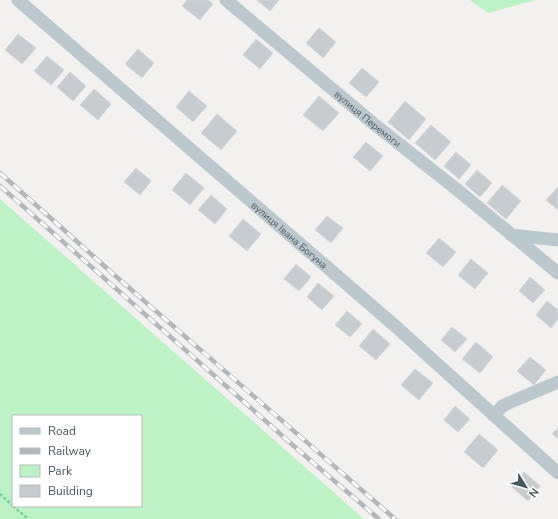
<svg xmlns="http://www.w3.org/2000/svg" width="558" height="519" font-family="'Nunito Sans',sans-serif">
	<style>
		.green { fill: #bdf2c7; fill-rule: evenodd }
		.building { fill: #c7ccd0; stroke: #d4d8dc }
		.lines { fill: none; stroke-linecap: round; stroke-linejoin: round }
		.path { stroke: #73d291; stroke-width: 2.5; stroke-dasharray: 3 2; stroke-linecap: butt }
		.street { stroke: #bbc8cd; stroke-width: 13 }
		.rail-casing { stroke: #b2b7bb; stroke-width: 4.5 }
		.rail { stroke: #fff; stroke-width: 3; stroke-dasharray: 9; stroke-linecap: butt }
		.labels { text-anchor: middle; stroke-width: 3.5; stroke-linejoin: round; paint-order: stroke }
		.street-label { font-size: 10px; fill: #47585f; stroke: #fff }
	</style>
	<rect width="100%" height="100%" fill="#f3f0f0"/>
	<!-- green -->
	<path class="green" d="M470,0H536L488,13Z
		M0,199L364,519H0ZM13,416H141V506H13Z"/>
	<!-- building -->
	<path class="building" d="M187,0H208L213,4L200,20L182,6Z
		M257,0H279L270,11Z
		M319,28L336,42L323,58L306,43Z
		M18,34L36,48L22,64L5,50Z
		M256,39L273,53L260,69L243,55Z
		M138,49L154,63L142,78L125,64Z
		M47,56L64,70L51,85L34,71Z
		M362,68L379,82L366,97L349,83Z
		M70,72L86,86L73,101L57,87Z
		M94,89L111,104L98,120L80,105Z
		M189,91L207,106L193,122L176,107Z
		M319,96L339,113L323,131L303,115Z
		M405,101L426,119L409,140L388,122Z
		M217,114L237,131L221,150L201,133Z
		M431,125L451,142L435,160L415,143Z
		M366,142L383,156L370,171L353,157Z
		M456,152L471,165L459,179L444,166Z
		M136,168L151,181L140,195L124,182Z
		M477,170L492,183L480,197L465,184Z
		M186,173L204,188L190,205L172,190Z
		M502,185L521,201L506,219L487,203Z
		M558,187V210L546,200Z
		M211,195L227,209L215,224L198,210Z
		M327,216L343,228L331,243L315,230Z
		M243,219L261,234L247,251L229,236Z
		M439,238L456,252L443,267L426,253Z
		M471,259L488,273L475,289L458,275Z
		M296,264L311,277L299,291L284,279Z
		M530,277L545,290L533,303L519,291Z
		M318,283L334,296L322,310L307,297Z
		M547,301L558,310V319L551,328L536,315Z
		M347,311L362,324L350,337L335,325Z
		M452,327L467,339L455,352L441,340Z
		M373,329L390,344L376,360L359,346Z
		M476,342L493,357L480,373L462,359Z
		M530,357L546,370L534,385L517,371Z
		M415,369L433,383L419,400L401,385Z
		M455,406L470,419L458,432L444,420Z
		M558,428V439L552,434Z
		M479,434L498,450L483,468L464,452Z
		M524,472L540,486L528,501L512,487Z"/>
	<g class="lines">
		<!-- path -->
		<path class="path" d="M0,494L13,506
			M13,506L28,519"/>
		<!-- street -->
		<g class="street">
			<path id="s1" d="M18,0L394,325L558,473"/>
			<path id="s2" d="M226,0L374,124L460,192L558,273"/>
			<path d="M511,235L558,240"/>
			<path d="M493,415L504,405L558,382"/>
		</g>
		<defs>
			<path id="rail" d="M0,173L119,279L395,519
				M0,186L304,455L379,519"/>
		</defs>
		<!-- rail casing -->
		<use href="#rail" class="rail-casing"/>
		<!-- rail -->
		<use href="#rail" class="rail"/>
	</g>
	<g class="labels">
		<!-- street labels -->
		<g class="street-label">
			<text dy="4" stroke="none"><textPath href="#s2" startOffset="185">вулиця Перемоги</textPath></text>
			<text dy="4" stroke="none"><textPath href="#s1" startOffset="359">вулиця Івана Богуна</textPath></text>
		</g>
	</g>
	<!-- legend -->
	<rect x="12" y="415" width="130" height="92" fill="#ffffff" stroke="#b5bcbf"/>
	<rect x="20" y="428" width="20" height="6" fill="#bbc8cd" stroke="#b5bcbf"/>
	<text x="48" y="435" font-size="12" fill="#47585f">Road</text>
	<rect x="20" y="448" width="20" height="6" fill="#b2b7bb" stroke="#b5bcbf"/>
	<text x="48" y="455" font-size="12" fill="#47585f">Railway</text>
	<rect x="20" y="465" width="20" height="12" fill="#bdf2c7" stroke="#b5bcbf"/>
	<text x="48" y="475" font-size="12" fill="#47585f">Park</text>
	<rect x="20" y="485" width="20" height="12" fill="#c7ccd0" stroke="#b5bcbf"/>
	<text x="48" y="495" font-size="12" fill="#47585f">Building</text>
	<!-- north arrow -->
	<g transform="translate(526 487) rotate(127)" stroke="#ffffff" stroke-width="3" paint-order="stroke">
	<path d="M0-3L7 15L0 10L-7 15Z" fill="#47585f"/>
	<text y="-6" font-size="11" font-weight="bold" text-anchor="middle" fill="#47585f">N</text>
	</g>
</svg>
